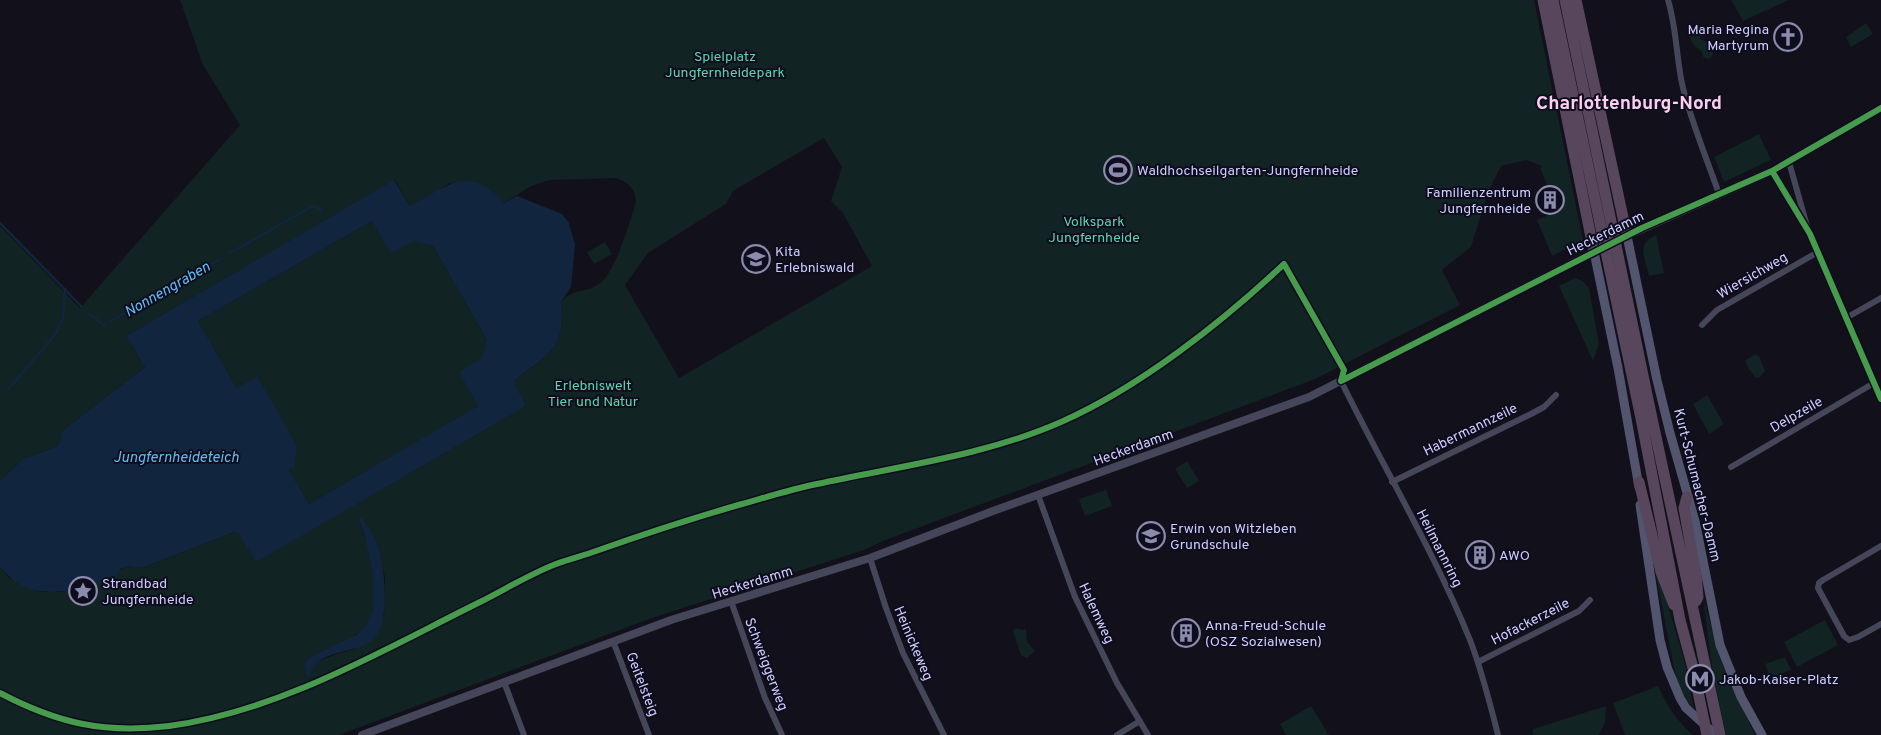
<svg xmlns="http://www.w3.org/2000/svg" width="1881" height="735" font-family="Overpass,sans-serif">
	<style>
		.green { fill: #112323; fill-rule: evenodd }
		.water { fill: #11263e; fill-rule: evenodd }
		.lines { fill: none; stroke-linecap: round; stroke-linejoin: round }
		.stream { stroke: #11263e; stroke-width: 2.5 }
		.minor { stroke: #46465a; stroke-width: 6 }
		.tertiary { stroke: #46465a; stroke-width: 8 }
		.secondary { stroke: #53546d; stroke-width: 9 }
		.motorway { stroke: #58475c; stroke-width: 11 }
		.cycleway-casing { stroke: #0e0d1d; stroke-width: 9 }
		.cycleway { stroke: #469c4c; stroke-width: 6 }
		.labels { text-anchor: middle; stroke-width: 4; stroke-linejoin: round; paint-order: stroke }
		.poi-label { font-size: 14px; fill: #ceccfc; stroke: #0e0d1d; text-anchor: start }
		.park-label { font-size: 14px; fill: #5ed5ae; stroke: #0e0d1d }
		.street-label { font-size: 14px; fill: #ceccfc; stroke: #0e0d1d }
		.water-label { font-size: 15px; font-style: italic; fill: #62bcf4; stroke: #0e0d1d }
		.district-label { font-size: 19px; font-weight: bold; fill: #fcceef; stroke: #0e0d1d }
	</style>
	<rect width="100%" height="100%" fill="#12101a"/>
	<!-- green -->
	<path class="green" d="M180,0H1534L1583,240L1552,256L1537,220L1558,211L1540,168L1542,166L1526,160L1501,166L1488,192L1471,247L1442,270L1460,305L1315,379L883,541L864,550L652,618L339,735H0V567L9,578L37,591L45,592H61L130,566L136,568L144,567L234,532L238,533L256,561L526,406L515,384V380C548,356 566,347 561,302C574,287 583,295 599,284C616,272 629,223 636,202C636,189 628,182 616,178L549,180L531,186L504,203L450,183L410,206L395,180L126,336L145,367L62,431L60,442L56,447L23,459L0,481V226L80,308L240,125L203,65ZM824,138L842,167L831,201L843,213L872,266L679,378L625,285L648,253L726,204L733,191ZM359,520L377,542L385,577L384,614L355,649L337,654L316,662L311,670L310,657C325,650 342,644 355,635C363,630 372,619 373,611C379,585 369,544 359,520Z
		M1731,0H1789L1743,21Z
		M1866,23L1873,34L1851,47L1846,37Z
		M1698,25L1702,26L1700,39L1711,44L1715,49L1712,56L1709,59L1703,57L1702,52C1689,42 1686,40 1698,25Z
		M1759,134L1771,160L1724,182L1714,157Z
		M372,221L414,240L433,246L487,340L483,358L479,406L309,504L289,470L257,377L237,388L198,321Z
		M1656,235L1664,273L1649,276C1645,257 1635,244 1656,235Z
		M605,242L612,254L594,264L587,252Z
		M1575,278L1583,281L1589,288L1599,344L1593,361L1559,286Z
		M1756,354L1760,358L1765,371L1760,377L1756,378L1748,368L1745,360Z
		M1707,395L1724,424L1709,434L1693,404Z
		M1187,461L1199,481L1187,488L1175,469Z
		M1106,490L1112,506L1085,516L1079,499Z
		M1649,540L1686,667L1694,711L1682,692L1676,678Z
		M1703,597L1720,659L1755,735H1726L1712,668Z
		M1825,620L1838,645L1797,667L1784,642Z
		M1016,628L1022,630L1026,629L1027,642L1035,651L1027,658L1021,655L1013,631Z
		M1785,657L1791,670L1770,678L1765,664Z
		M1658,686C1667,706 1677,721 1693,735H1625L1613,703Z
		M1311,706L1329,735H1286L1280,724Z
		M1606,706L1605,722L1599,735H1533V729Z"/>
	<!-- water -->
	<path class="water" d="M394,180L410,206C447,186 469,163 504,203L517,196L562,214L569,223L575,245L571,287L561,302C566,348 548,355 515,380V384L526,406L256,562L238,533L234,532L144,567L136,568L130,566L120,569L114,580C73,590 31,606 0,567V481L23,459L56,447L60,442L62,431L145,367L126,336ZM372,221L391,253L414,241L433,246L487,340L482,358L459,372L478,406L309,504L289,470L294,467L297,446L257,376L237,388L198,321Z
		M361,517C367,525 374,534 377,543C385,564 392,628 370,642C353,654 314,650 310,676L307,677L304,666L310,657L356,635L367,624L373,611V572L364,533L359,520Z"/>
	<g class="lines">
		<!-- stream -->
		<path class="stream" d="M0,223L81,306
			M230,253L313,206L321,209
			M89,314L104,325
			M111,321L222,258
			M8,390L57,332L63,318L65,289"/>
		<!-- minor -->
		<path class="minor" d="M1668,0C1677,29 1676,59 1683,88C1692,124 1707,159 1719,194
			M1789,162L1807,226
			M1772,171L1810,234L1881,399
			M1846,318L1881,298
			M1702,325L1717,310L1818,252
			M1341,381C1383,467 1434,551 1470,640C1482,671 1490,703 1498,735
			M1731,467L1874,383
			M1392,482L1531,414L1544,407L1556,395
			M1038,495L1075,597L1117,683L1148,735
			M1881,546L1823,580L1819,583L1818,588L1844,636L1849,640L1858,637L1881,624
			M870,558L886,608L903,653L944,735
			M731,601L765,698L782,735
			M613,641L649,735
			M1478,662L1579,611L1590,600
			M504,682L524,735
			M1117,735L1140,721"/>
		<!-- tertiary -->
		<path class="tertiary" d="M1624,237L1772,171L1881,108
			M362,735L671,620L870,558L993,511L1309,397L1598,250"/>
		<!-- secondary -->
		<path class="secondary" d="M1627,236L1657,380L1670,433L1695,521L1720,645L1741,697L1762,735
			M1594,252L1618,368L1639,487
			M1640,505L1660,640L1667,667L1680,698L1686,708L1716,735"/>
		<!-- motorway -->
		<path class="motorway" d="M1543,0L1594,252
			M1553,0L1641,418L1680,620L1693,668L1707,735
			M1565,0L1650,409L1720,735
			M1576,0L1627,236
			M1639,482L1661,572L1674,605
			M1687,497L1684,508L1696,575L1698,597L1696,601"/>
		<defs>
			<path id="cycleway" d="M1772,171L1810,234L1881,399
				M1341,381L1642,228L1772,171L1881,108
				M0,693C57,723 104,734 169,726C280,711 381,651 480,602C504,590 530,574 556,564C569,559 582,556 596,551C644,534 693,518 742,504C767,497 792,489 817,484C899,466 984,456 1061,422C1140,387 1221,323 1284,264L1344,370L1341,381"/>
		</defs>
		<!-- cycleway casing -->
		<use href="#cycleway" class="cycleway-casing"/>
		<!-- cycleway -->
		<use href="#cycleway" class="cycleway"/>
	</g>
	<!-- icons -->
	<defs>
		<symbol id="church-ring" viewBox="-11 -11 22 22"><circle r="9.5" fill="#0e0d1d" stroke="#8c8aad" stroke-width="1.5"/><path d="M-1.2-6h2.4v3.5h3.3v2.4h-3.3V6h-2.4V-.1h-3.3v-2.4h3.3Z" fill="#8c8aad"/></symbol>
		<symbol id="stadium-ring" viewBox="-11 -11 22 22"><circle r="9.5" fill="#0e0d1d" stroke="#8c8aad" stroke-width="1.5"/><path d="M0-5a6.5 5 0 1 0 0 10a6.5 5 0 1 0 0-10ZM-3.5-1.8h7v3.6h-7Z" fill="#8c8aad"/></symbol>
		<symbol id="building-ring" viewBox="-11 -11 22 22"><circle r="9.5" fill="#0e0d1d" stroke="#8c8aad" stroke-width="1.5"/><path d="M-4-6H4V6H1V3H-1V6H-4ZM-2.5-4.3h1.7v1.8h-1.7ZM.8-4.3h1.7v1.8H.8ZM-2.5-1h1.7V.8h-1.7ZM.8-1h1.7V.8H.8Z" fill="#8c8aad"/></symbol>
		<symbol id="school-ring" viewBox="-11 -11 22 22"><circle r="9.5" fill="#0e0d1d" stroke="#8c8aad" stroke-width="1.5"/><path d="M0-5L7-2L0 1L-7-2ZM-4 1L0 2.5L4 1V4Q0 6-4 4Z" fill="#8c8aad"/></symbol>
		<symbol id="sight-ring" viewBox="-11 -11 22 22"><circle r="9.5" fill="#0e0d1d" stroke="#8c8aad" stroke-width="1.5"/><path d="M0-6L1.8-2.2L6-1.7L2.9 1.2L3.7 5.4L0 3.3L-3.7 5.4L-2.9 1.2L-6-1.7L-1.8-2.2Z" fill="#8c8aad"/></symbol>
		<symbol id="metro-ring" viewBox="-11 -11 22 22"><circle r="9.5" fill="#0e0d1d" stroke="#8c8aad" stroke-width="1.5"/><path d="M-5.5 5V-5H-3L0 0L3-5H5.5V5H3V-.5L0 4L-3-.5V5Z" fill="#8c8aad"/></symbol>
	</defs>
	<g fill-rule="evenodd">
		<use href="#church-ring" x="1772" y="21" width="32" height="32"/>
		<use href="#stadium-ring" x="1102" y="154" width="32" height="32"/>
		<use href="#building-ring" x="1534" y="184" width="32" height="32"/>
		<use href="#school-ring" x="740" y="243" width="32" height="32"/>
		<use href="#school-ring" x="1135" y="520" width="32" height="32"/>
		<use href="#building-ring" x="1464" y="539" width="32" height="32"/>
		<use href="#sight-ring" x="67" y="575" width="32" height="32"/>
		<use href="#building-ring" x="1170" y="617" width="32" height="32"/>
		<use href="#metro-ring" x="1684" y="663" width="32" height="32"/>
	</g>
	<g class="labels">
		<!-- poi labels -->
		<g class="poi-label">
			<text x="1769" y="34" text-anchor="end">Maria Regina<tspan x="1769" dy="16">Martyrum</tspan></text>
			<text x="1137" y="175">Waldhochseilgarten-Jungfernheide</text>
			<text x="1531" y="197" text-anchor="end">Familienzentrum<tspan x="1531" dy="16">Jungfernheide</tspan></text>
			<text x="775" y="256">Kita<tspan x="775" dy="16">Erlebniswald</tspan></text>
			<text x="1170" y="533">Erwin von Witzleben<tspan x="1170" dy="16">Grundschule</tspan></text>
			<text x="1499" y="560">AWO</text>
			<text x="102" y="588">Strandbad<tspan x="102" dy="16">Jungfernheide</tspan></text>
			<text x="1205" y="630">Anna-Freud-Schule<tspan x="1205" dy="16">(OSZ Sozialwesen)</tspan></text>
			<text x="1719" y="684">Jakob-Kaiser-Platz</text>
		</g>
		<!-- park labels -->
		<g class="park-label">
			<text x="725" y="61">Spielplatz<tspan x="725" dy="16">Jungfernheidepark</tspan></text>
			<text x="1094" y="226">Volkspark<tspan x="1094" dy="16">Jungfernheide</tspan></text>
			<text x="593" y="390">Erlebniswelt<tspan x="593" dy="16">Tier und Natur</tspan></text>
		</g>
		<!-- street labels -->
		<g class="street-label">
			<text transform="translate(1605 233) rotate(-26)" y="5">Heckerdamm</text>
			<text transform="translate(1752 275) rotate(-30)" y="5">Wiersichweg</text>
			<text transform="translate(1796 414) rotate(-30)" y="5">Delpzeile</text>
			<text transform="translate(1470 429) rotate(-26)" y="5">Habermannzeile</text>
			<text transform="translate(1133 447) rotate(-20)" y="5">Heckerdamm</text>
			<text transform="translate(1698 485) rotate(76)" y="5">Kurt-Schumacher-Damm</text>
			<text transform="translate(1440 548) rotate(63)" y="5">Heilmannring</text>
			<text transform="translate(752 582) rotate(-17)" y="5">Heckerdamm</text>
			<text transform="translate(1097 613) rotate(65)" y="5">Halemweg</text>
			<text transform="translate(1530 621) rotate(-27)" y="5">Hofackerzeile</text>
			<text transform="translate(914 643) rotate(67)" y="5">Heinickeweg</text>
			<text transform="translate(767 664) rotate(69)" y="5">Schweiggerweg</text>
			<text transform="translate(643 684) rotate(69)" y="5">Geitelsteig</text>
		</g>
		<!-- water labels -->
		<g class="water-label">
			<text transform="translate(167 289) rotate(-30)" y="5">Nonnengraben</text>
			<text x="176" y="462">Jungfernheideteich</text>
		</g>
		<!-- district labels -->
		<g class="district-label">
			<text x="1629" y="109">Charlottenburg-Nord</text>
		</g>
	</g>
</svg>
